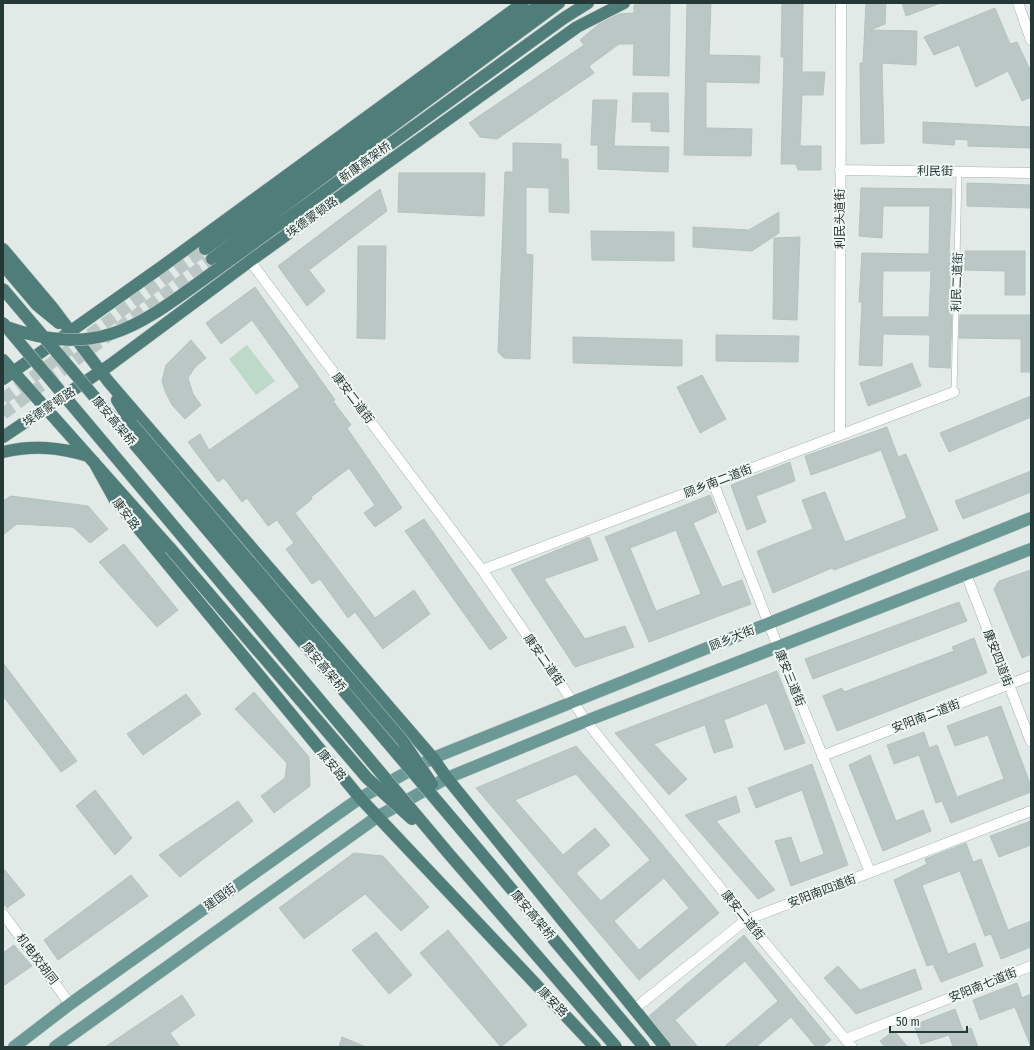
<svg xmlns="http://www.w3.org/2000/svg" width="1034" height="1050" font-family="'Fira Sans Condensed','Noto Sans SC',sans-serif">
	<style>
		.green { fill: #bdd9c9 }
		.building { fill: #bac7c4; stroke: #b5c3bf; fill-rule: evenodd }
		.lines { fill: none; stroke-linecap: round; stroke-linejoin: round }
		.trunk-tunnel { stroke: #bbc7c4; stroke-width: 12; stroke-dasharray: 12 6; stroke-linecap: butt }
		.service-casing { stroke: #a5b1ae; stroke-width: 6 }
		.minor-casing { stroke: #a5b1ae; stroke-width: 11 }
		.primary-casing { stroke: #bdc4c3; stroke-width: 13 }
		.trunk-casing { stroke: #bdc4c3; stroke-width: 13 }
		.service { stroke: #fff; stroke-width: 5 }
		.minor { stroke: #fff; stroke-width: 10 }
		.primary { stroke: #6b9a96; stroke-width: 12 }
		.trunk { stroke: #4f7e7a; stroke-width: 12 }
		.trunk-bridge-casing { stroke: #bdc4c3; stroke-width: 13; stroke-linecap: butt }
		.trunk-bridge { stroke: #4f7e7a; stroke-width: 12 }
		.labels { text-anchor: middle; stroke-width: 4; stroke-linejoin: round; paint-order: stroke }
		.street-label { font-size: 12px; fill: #243936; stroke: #f1f7f5 }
	</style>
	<rect width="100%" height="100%" fill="#e1eae7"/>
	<!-- green -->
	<path class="green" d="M247,345L275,381L256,395L229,359Z"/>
	<!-- building -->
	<path class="building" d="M670,3L669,76L633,75L634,44H619L589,66L594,73L497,139L480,137L469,123L584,45L580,40L599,24L619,14L634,13V5Z
		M687,3H711L709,55L760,56L759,83L706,82V128L752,129L751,156L684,155Z
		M782,3H803L802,72H825L823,95H802L800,146H821V170H798L796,164H781L784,57H781Z
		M866,3H886L885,24L870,30L917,31L916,65L882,63L884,143L861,144L860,63H863Z
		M902,3H938V4L906,16Z
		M995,8L1010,44L1017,42L1031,72V97L1022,101L1008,71L976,87L959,45L934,55L924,37Z
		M633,93H668L669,132L651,131V122H632Z
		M593,100H617L614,146L669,147L668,172L598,169V145H591Z
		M923,122L1031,127V148L968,146V140L955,139L954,145L923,143Z
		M513,143L561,144V159H568L569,213L549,212V188L526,187V254L533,255L530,359L504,358L498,352L505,172H513Z
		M399,173H485L484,216L398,212Z
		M967,183L1031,185V208L967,206Z
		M861,188L952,189L949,254H953L949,315H952L950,368L929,367L930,335L883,334L882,366L859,365L862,302H859L862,253L929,254L930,206H883L882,238L859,236ZM883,271H931L929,317H882Z
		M380,189L387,211L309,270L325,291L307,306L278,266Z
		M779,212V233L752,251L693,247V227L749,230Z
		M591,231L674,232V261L592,260Z
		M800,237L797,320L773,319L774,238Z
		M358,246H386L385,339L357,338Z
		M965,251H1025V295H1005V271L961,270V254H965Z
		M255,287L335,400L333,401L351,425L347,428L402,508L375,527L364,513L375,505L349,468L311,497L312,499L295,513L375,618L414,590L430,614L383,649L355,612L348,618L320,579L312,584L286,549L294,543L277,520L268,526L247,498L242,502L224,478L218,482L188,442L200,434L209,450L300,387L252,320L221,344L206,323Z
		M960,315H1031V372H1021V339L959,338Z
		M716,335L799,336L798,362L716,361Z
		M573,337L682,340V366L573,363Z
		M191,340L206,358L195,367L188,378L193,394L201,405L185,419L172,405L165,391L162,381L166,365Z
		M912,363L921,386L868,406L860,383Z
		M702,375L726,419L700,433L677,387Z
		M1031,396V417L949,452L940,433Z
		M887,427L898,457L906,454L938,530L834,570L832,568L773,593L757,551L813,529L802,500L825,492L845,542L907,518L881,450L811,475L805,456Z
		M790,462L795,481L756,496L766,522L747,530L731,485Z
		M1031,471V492L963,519L955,501Z
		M710,495L717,512L693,523L722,587L742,580L751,604L649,642L605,537ZM676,530L701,594L656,611L630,548Z
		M11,496L88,506L108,529L90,543L73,527L17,524L3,535V501Z
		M424,519L507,638L490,650L405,531Z
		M589,537L598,560L544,579L585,639L625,626L634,647L575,667L511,569Z
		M124,544L178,610L157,627L99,562Z
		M1031,570V609L1029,610L1031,616V654L1022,658L994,589L999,581Z
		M959,602L967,621L813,679L805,659Z
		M974,638L987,673L837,731L823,696L842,688L844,692L954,651L952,647Z
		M3,663L77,761L61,772L3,696Z
		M777,671L805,743L785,750L767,703L724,720L733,747L714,753L705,725L654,744L687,779L669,795L615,733Z
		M254,692L309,757L310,786L274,813L261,796L285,778L287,763L235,709Z
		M186,694L201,714L143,755L127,734Z
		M1001,706L1031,786V792L951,823L942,801L936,803L919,755L894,764L887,745L924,732L929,748L937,745L957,797L1004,779L988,735L955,746L947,726Z
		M576,746L646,825L719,913L639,980L476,788ZM576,774L650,860L601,901L576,873L610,845L595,828L563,855L515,800ZM664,878L689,908L639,950L614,921Z
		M870,755L896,821L923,810L931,831L883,851L849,765Z
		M812,764L848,865L791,886L775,841L791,837L800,863L824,854L802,790L756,808L748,788Z
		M95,790L132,838L115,855L76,806Z
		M736,796L740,812L716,821L775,890L758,899L685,815Z
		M238,801L253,821L180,877L159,855Z
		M1031,821V845L999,857L990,836Z
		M966,843L973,862L981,859L1008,930L1031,921V947L1001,959L991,934L985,936L960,871L922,885L948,954L975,943L983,966L941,982L933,964L927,966L894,880L927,864L925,859Z
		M354,853L383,856L429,907L401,931L365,894L304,939L279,908Z
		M3,868L25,895L7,908L3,903Z
		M131,875L148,896L58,960L44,940Z
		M448,930L527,1025L501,1047L420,953Z
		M376,932L412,975L389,994L352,950Z
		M744,935L831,1040L822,1047H816L791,1017L756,1047H724L778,1001L745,961L675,1020L698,1047H674L649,1016Z
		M14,945L32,966L3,986V953Z
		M838,966L860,990L915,969L922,989L856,1014L824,978Z
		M1017,983L1022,998L1031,994V1047L1015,1007L980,1020L973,1000Z
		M182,995L195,1015L170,1033L180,1047H105Z
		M955,1009L963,1031L971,1028L978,1047H953L949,1035L921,1044L914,1025Z
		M894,1031L908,1047H885L880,1041Z
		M342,1037L366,1047H339Z"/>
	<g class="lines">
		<!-- trunk-tunnel -->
		<path class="trunk-tunnel" d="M3,399L205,249
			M3,414L212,259"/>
		<defs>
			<path id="service" d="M954,392L959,172"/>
			<path id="minor" d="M1018,3L1031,40
				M840,170L1031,173
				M250,261L482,570L586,721L746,920L852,1047
				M840,435L841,3
				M713,482L778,647L870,872
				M482,570L954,392
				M966,574L1031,742
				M822,756L1031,676
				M3,914L70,1004
				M634,1009L746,920L1031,811
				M846,1039L1031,966"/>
			<path id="primary" d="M14,1047L70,1004L360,798L433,758L1031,518
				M55,1047L377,817L447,778L586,721L1031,549"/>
			<path id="trunk" d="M3,249L52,307L108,381L433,758L447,778L665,1047
				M205,249L542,3
				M212,259L559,3
				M3,265L37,305L59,323
				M219,268L564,18L588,3
				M3,360L170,548
				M3,379L160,268L523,3
				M117,400L132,424
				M3,437L110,365L250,261L577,27L624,3
				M3,452C33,445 59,447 88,456
				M94,462L115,500L360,798L595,1047"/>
		</defs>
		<!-- service casing -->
		<use href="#service" class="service-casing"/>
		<!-- minor casing -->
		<use href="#minor" class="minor-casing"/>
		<!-- primary casing -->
		<use href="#primary" class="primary-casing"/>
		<!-- trunk casing -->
		<use href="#trunk" class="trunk-casing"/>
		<!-- service -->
		<use href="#service" class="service"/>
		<!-- minor -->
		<use href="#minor" class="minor"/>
		<!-- primary -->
		<use href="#primary" class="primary"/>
		<!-- trunk -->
		<use href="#trunk" class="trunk"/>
		<defs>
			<path id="trunk-bridge" d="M3,289L471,841L644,1047
				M3,323L449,854L616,1047
				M6,327C104,361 143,322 219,268
				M132,424L402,740L432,784
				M170,548L367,778L412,819"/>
		</defs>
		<!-- trunk-bridge casing -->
		<use href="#trunk-bridge" class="trunk-bridge-casing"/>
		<!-- trunk-bridge -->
		<use href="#trunk-bridge" class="trunk-bridge"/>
	</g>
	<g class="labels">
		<!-- street labels -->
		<g class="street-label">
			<text transform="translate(365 162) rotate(-36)" y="4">新康高架桥</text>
			<text transform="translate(935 171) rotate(1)" y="4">利民街</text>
			<text transform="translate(312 217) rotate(-36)" y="4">埃德蒙顿路</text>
			<text transform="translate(840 219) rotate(-90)" y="4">利民头道街</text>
			<text transform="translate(957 282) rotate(-88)" y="4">利民二道街</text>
			<text transform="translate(353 398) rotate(53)" y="4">康安二道街</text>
			<text transform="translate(49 407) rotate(-34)" y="4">埃德蒙顿路</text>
			<text transform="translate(114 421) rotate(50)" y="4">康安高架桥</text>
			<text transform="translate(718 481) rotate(-21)" y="4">顾乡南二道街</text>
			<text transform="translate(126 514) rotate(53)" y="4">康安路</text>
			<text transform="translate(732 638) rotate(-22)" y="4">顾乡大街</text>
			<text transform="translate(998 658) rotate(69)" y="4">康安四道街</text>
			<text transform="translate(544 660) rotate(55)" y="4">康安二道街</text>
			<text transform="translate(324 667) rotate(50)" y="4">康安高架桥</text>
			<text transform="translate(790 678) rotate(68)" y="4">康安三道街</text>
			<text transform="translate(926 716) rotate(-21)" y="4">安阳南二道街</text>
			<text transform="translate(332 765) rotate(50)" y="4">康安路</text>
			<text transform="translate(822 891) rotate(-21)" y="4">安阳南四道街</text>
			<text transform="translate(220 897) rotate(-36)" y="4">建国街</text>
			<text transform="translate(533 915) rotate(50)" y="4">康安高架桥</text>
			<text transform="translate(743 915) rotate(51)" y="4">康安二道街</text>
			<text transform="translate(37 959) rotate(53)" y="4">机电校胡同</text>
			<text transform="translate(983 985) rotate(-22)" y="4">安阳南七道街</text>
			<text transform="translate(553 1002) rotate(46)" y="4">康安路</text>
		</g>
	</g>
	<!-- border -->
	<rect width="1034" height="1050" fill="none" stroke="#243936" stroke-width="8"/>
	<!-- scale -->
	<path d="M890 1026v6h77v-6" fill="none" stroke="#243936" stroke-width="2"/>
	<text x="896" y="1026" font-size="12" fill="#243936" stroke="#f1f7f5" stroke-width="3" paint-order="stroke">50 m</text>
</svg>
